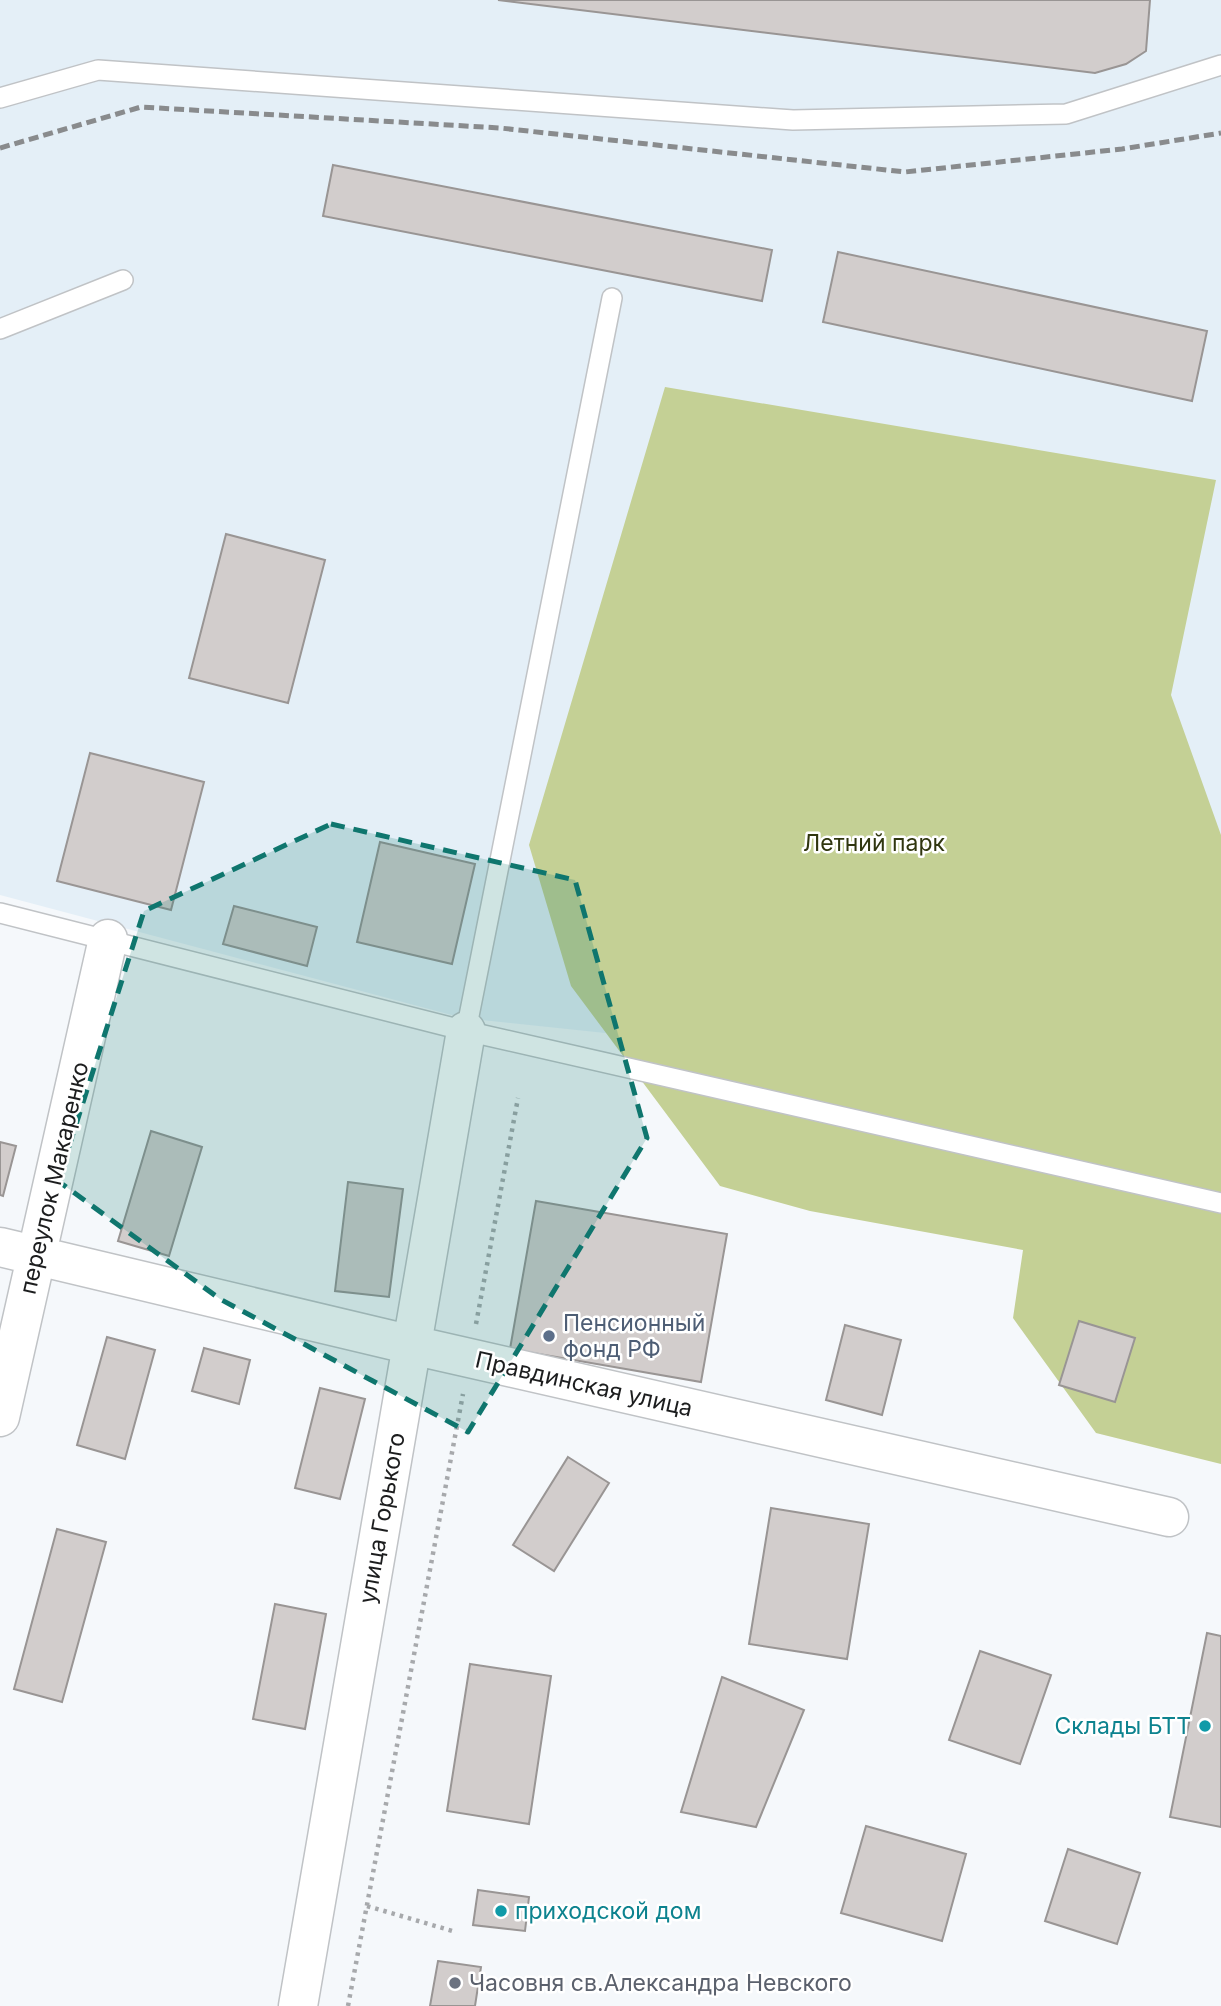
<svg xmlns="http://www.w3.org/2000/svg" width="1221" height="2006" font-family="Inter,sans-serif">
	<style>
		.built { fill: #e4eff7 }
		.green { fill: #c4d095 }
		.building { fill: #d2cdcc; stroke: #999594; stroke-width: 2 }
		.lines { fill: none; stroke-linecap: round; stroke-linejoin: round }
		.lane-casing { stroke: #c0c3c6; stroke-width: 22 }
		.street-casing { stroke: #c0c3c6; stroke-width: 41 }
		.path { stroke: #a7a9ac; stroke-width: 4.5; stroke-dasharray: 3.5 5; stroke-linecap: butt }
		.lane { stroke: #fff; stroke-width: 19 }
		.street { stroke: #fff; stroke-width: 38 }
		.rail { stroke: #898b8d; stroke-width: 5; stroke-dasharray: 10 5; stroke-linecap: butt }
		.marked { fill: #0f766e; fill-opacity: 0.2; stroke: #0f766e; stroke-width: 5; stroke-dasharray: 14 9; stroke-linejoin: round }
		.service-dot { fill: #5c6f8a; stroke: #fff; stroke-width: 2.5 }
		.culture-dot { fill: #0f9aa8; stroke: #fff; stroke-width: 2.5 }
		.worship-dot { fill: #6b7280; stroke: #fff; stroke-width: 2.5 }
		.labels { text-anchor: middle; stroke-width: 5; stroke-linejoin: round; paint-order: stroke }
		.park-label { font-size: 23px; fill: #30360f; stroke: #fff }
		.street-label { font-size: 23px; fill: #1c1d1e; stroke: #fff }
		.service-label { font-size: 23px; fill: #4e5e75; stroke: #fff; text-anchor: start }
		.culture-label { font-size: 23px; fill: #0d838f; stroke: #fff; text-anchor: end }
		.worship-label { font-size: 23px; fill: #5b616d; stroke: #fff; text-anchor: start }
	</style>
	<rect width="100%" height="100%" fill="#f5f8fb"/>
	<!-- built -->
	<path class="built" d="M0,0H1221V1098L463,1018L0,895Z"/>
	<!-- green -->
	<path class="green" d="M665,387L1216,480L1171,695L1221,835V1464L1096,1433L1013,1318L1023,1250L810,1211L720,1186L571,986L529,845Z"/>
	<!-- building -->
	<path class="building" d="M498,0H1150L1146,51L1126,64L1095,73Z
		M333,165L772,250L762,301L323,216Z
		M838,252L1207,331L1192,401L823,322Z
		M226,534L325,560L288,703L189,678Z
		M90,753L204,782L171,910L57,881Z
		M380,842L475,864L452,964L357,942Z
		M234,906L317,927L307,966L223,944Z
		M151,1131L202,1147L169,1256L118,1241Z
		M0,1142L16,1146L3,1196L0,1195Z
		M348,1182L403,1189L389,1297L335,1291Z
		M536,1201L727,1234L701,1382L510,1349Z
		M1079,1321L1135,1338L1115,1402L1059,1385Z
		M845,1325L901,1340L882,1415L826,1400Z
		M107,1337L155,1350L125,1459L77,1445Z
		M204,1348L250,1360L239,1404L192,1391Z
		M320,1388L365,1399L340,1499L295,1488Z
		M568,1457L609,1483L554,1571L513,1545Z
		M771,1508L869,1524L847,1659L749,1644Z
		M57,1529L106,1542L62,1702L14,1689Z
		M275,1604L326,1614L305,1729L253,1719Z
		M1207,1633L1221,1636V1827L1170,1817Z
		M980,1651L1051,1675L1020,1764L949,1740Z
		M470,1664L551,1676L529,1824L447,1811Z
		M722,1677L804,1710L756,1827L681,1812Z
		M866,1826L966,1854L942,1941L841,1913Z
		M1068,1849L1140,1873L1117,1944L1045,1921Z
		M478,1890L529,1897L525,1931L473,1925Z
		M438,1961L481,1967L475,2006H430Z"/>
	<g class="lines">
		<defs>
			<path id="lane" d="M0,98L98,70L793,120L1066,114L1221,65
				M0,329L123,280
				M0,913L466,1031L1221,1203
				M466,1031L612,298"/>
			<path id="street" d="M0,1247L412,1345L1169,1517
				M0,1417L108,939
				M298,2006L466,1031"/>
		</defs>
		<!-- lane casing -->
		<use href="#lane" class="lane-casing"/>
		<!-- street casing -->
		<use href="#street" class="street-casing"/>
		<!-- path -->
		<path class="path" d="M476,1324L518,1098
			M367,1906L456,1932
			M348,2006L463,1394"/>
		<!-- lane -->
		<use href="#lane" class="lane"/>
		<!-- street -->
		<use href="#street" class="street"/>
		<!-- rail -->
		<path class="rail" d="M0,148L141,107L500,128L905,172L1122,149L1221,133"/>
	</g>
	<!-- marked area -->
	<path class="marked" d="M331,824L575,880L647,1138L468,1432L220,1299L58,1181L144,911Z"/>
	<!-- markers -->
	<circle class="service-dot" cx="549" cy="1336" r="7"/>
	<g class="culture-dot">
		<circle cx="1205" cy="1726" r="7"/>
		<circle cx="501" cy="1911" r="7"/>
	</g>
	<circle class="worship-dot" cx="455" cy="1983" r="7"/>
	<g class="labels">
		<!-- park labels -->
		<g class="park-label">
			<text x="874" y="851">Летний парк</text>
		</g>
		<!-- street labels -->
		<g class="street-label">
			<text transform="translate(54 1178) rotate(-77)" y="8">переулок Макаренко</text>
			<text transform="translate(584 1384) rotate(13)" y="8">Правдинская улица</text>
			<text transform="translate(382 1518) rotate(-80)" y="8">улица Горького</text>
		</g>
		<!-- service labels -->
		<g class="service-label">
			<text x="563" y="1331">Пенсионный<tspan x="563" dy="26">фонд РФ</tspan></text>
		</g>
		<!-- culture labels -->
		<g class="culture-label">
			<text x="1191" y="1734">Склады БТТ</text>
			<text x="515" y="1919" text-anchor="start">приходской дом</text>
		</g>
		<!-- worship labels -->
		<g class="worship-label">
			<text x="469" y="1991">Часовня св.Александра Невского</text>
		</g>
	</g>
</svg>
